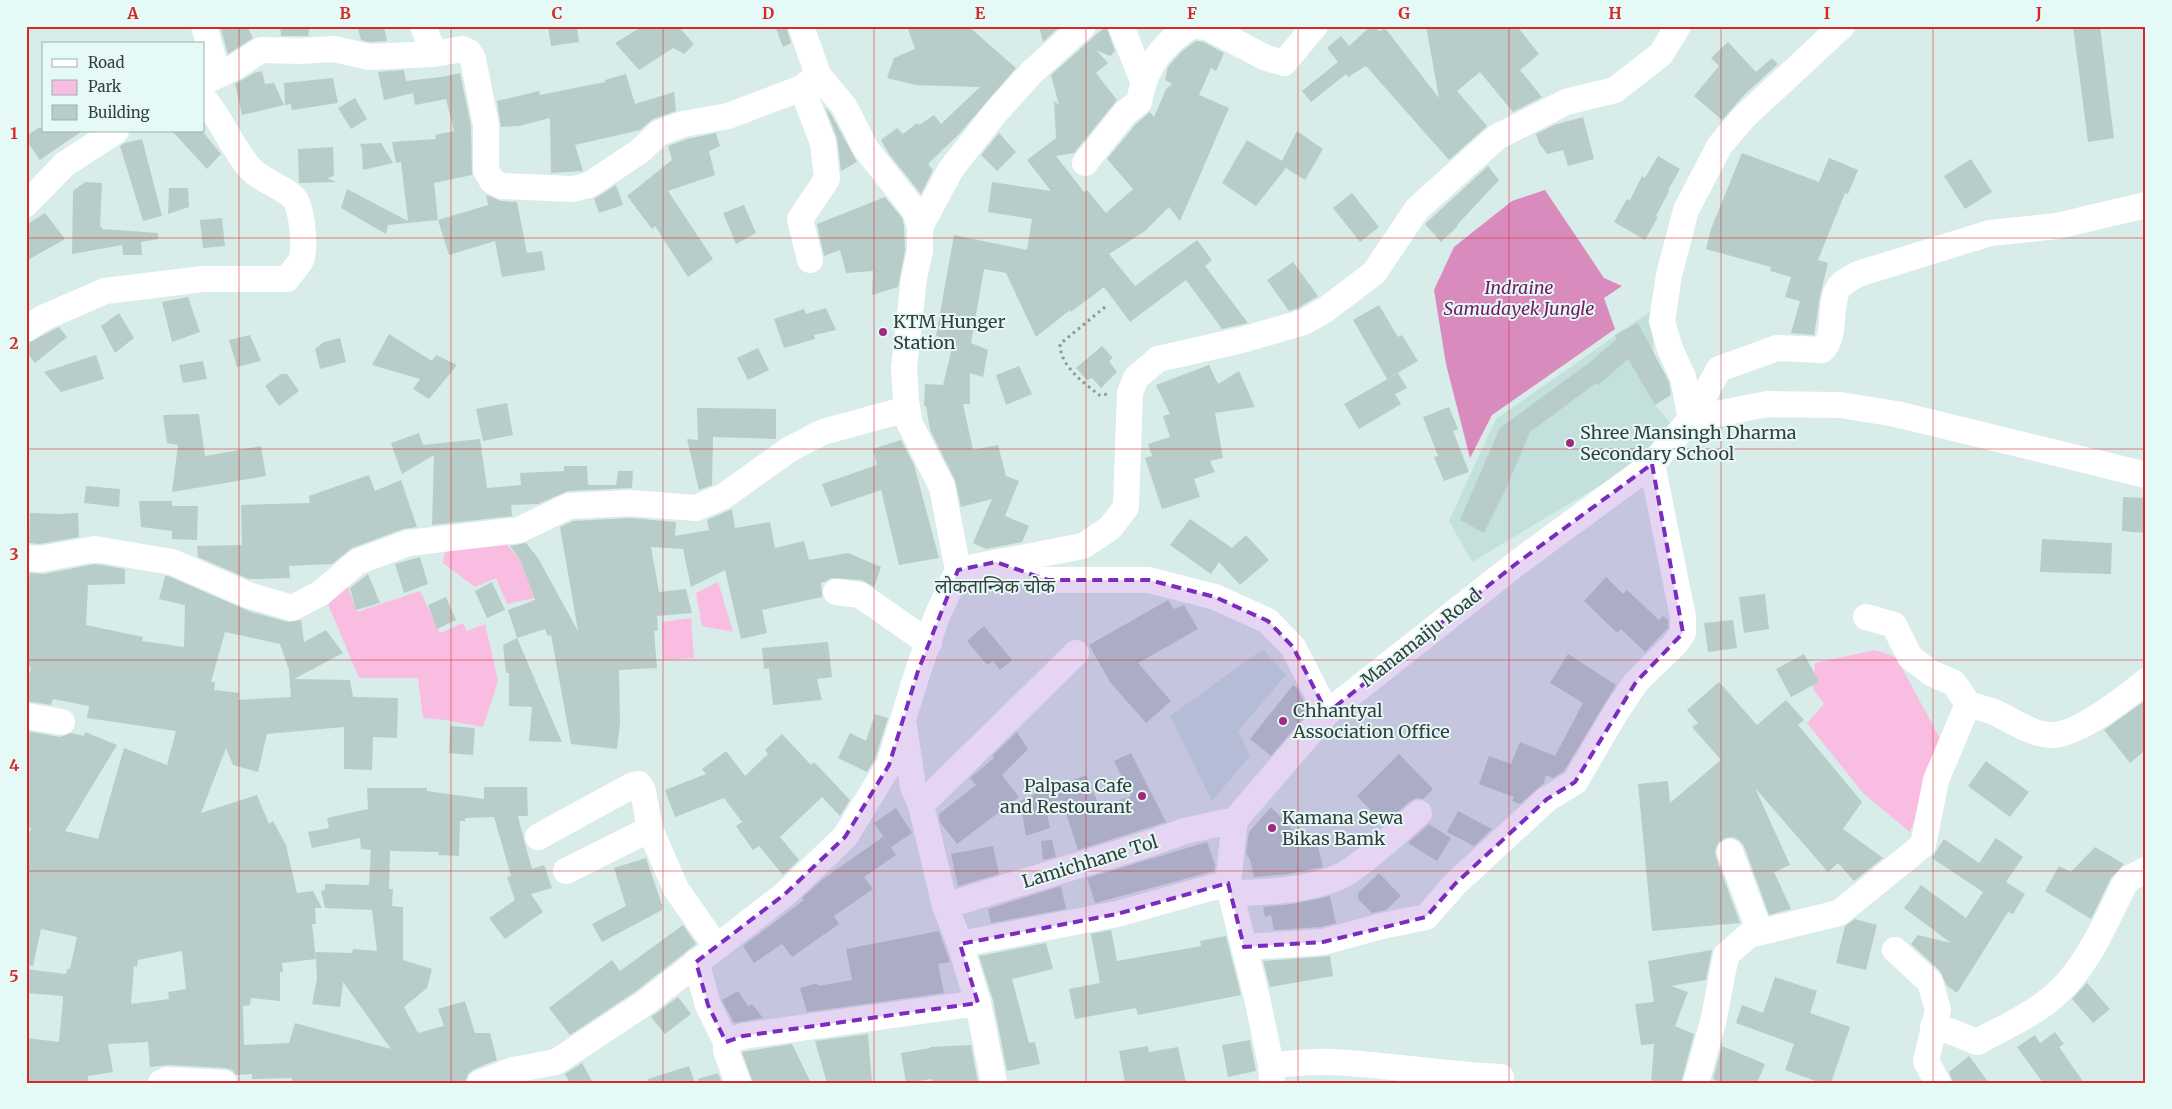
<svg xmlns="http://www.w3.org/2000/svg" width="2172" height="1109" font-family="Merriweather,'Noto Sans Devanagari',serif">
	<style>
		.built { fill: #c3e0dc }
		.green { fill: #f9bde2 }
		.forest { fill: #da8bbe }
		.building { fill: #b8ccc9; fill-rule: evenodd }
		.lines { fill: none; stroke-linecap: round; stroke-linejoin: round }
		.path { stroke: #899795; stroke-width: 3; stroke-dasharray: 2.5 4; stroke-linecap: butt }
		.minor { stroke: #fff; stroke-width: 26 }
		.marked { fill: #7b2cbf; fill-opacity: 0.2; stroke: #7b2cbf; stroke-width: 4; stroke-dasharray: 10 6; stroke-linejoin: round }
		.grid { fill: none; stroke: #d62828; stroke-width: 1; stroke-opacity: 0.55 }
		.poi-dot { fill: #a22980; stroke: #e5faf6; stroke-width: 2 }
		.labels { text-anchor: middle; stroke-width: 4; stroke-linejoin: round; paint-order: stroke }
		.park-label { font-size: 18px; font-style: italic; fill: #76195d; stroke: #e5faf6 }
		.poi-label { font-size: 18px; fill: #363e3d; stroke: #e5faf6; text-anchor: start }
		.street-label { font-size: 18px; fill: #363e3d; stroke: #e5faf6 }
		.neighbourhood-label { font-size: 19px; fill: #363e3d; stroke: #e5faf6 }
		.neatline { fill: none; stroke: #d62828; stroke-width: 2 }
		.grid-label { font-size: 16px; text-anchor: middle; font-weight: bold; fill: #d62828 }
	</style>
	<rect width="100%" height="100%" fill="#d8ece9"/>
	<!-- built -->
	<path class="built" d="M1652,310L1655,405L1671,424L1639,462L1472,562L1449,521L1496,419Z
		M1263,649L1286,675L1238,731L1250,756L1212,801L1170,716Z"/>
	<!-- green -->
	<path class="green" d="M498,535L520,559L534,598L507,604L496,578L475,587L443,563L446,546Z
		M342,571L357,612L420,591L440,633L463,623L467,631L485,624L498,681L483,727L446,720L423,718L418,678H359L320,585Z
		M718,582L733,632L702,626L696,593Z
		M691,618L694,658L663,660L662,622Z
		M1875,650L1896,657L1943,744L1910,832L1863,793L1807,723L1824,704L1813,689L1815,663Z"/>
	<!-- forest -->
	<path class="forest" d="M1545,190L1604,278L1622,286L1604,298L1615,329L1492,415L1470,458L1446,364L1434,290L1454,247L1512,201Z"/>
	<!-- building -->
	<path class="building" d="M220,26H247L253,38L228,54Z
		M280,26H310L308,36H281Z
		M357,26H384L387,41L370,42L361,40Z
		M548,26H577L579,42L551,46Z
		M643,26H678L694,44L684,54L673,48L639,70L615,43Z
		M775,26H786L791,43L783,47Z
		M907,26H968L1016,68L959,134L928,164L933,170L921,194L889,154L881,140L897,128L903,134L917,123L919,125L934,115L941,124L980,87L916,85L887,78L894,58L915,49Z
		M1039,26H1060L1043,42Z
		M1106,26L1115,51L1110,56L1096,50L1108,63L1096,73L1117,100L1074,153L1056,156L1084,192L1087,190L1106,213L1133,189L1107,159L1136,124L1150,112L1154,117L1166,89L1172,84L1165,80L1168,67L1181,52L1196,41L1203,42L1224,53L1216,71L1211,68L1199,95L1229,108L1180,221L1169,207L1145,231L1109,254L1135,286L1197,240L1212,260L1205,266L1248,323L1222,329L1186,280L1130,322L1104,287L1071,312L1070,310L1036,337L1006,273L984,269L971,343L988,350L983,377L970,373V404H963L973,450L998,445L1006,476L1019,481L1005,516L1029,526L1022,542L986,549L973,543L992,499L961,507L955,480L930,430L926,406H924L925,384L943,385L954,340L936,336L954,235L1027,250L1032,219L988,212L992,182L1051,191L1027,160L1056,138L1054,101L1059,105L1051,75Z
		M1371,26H1375L1379,31L1385,28L1439,98L1426,26H1517L1539,54L1520,70L1542,97L1513,112L1480,72L1457,91L1487,126L1449,160L1366,66L1348,77L1346,74L1311,102L1302,91L1338,62L1327,48L1341,36L1349,46Z
		M2073,26H2100L2114,138L2088,142Z
		M1728,42L1756,72L1772,58L1778,64L1745,94L1722,120L1694,96L1719,66L1711,58Z
		M404,70L406,81L442,77L460,73L471,126L472,175L434,183L438,220L388,225L386,234L341,208L347,189L408,221L401,162L396,163L392,142L436,139L435,135L454,131L446,99L415,105L413,93L384,100L378,72Z
		M262,71L265,84L274,83L284,105L242,115L235,84L254,73Z
		M626,74L635,104L674,92L676,111L653,119L640,130L575,145L583,171L551,173L550,118L519,126L501,127L497,101L539,91L540,95L605,82V80Z
		M333,78L338,103L292,110L291,104L285,105L284,83Z
		M355,98L367,119L351,129L338,108Z
		M825,107L831,114L857,162L841,171L837,138Z
		M1583,117L1594,159L1568,166L1563,150L1547,154L1539,143L1536,134L1554,125Z
		M40,127L44,131H82L40,160L26,140V136Z
		M172,131H202L221,154L207,169Z
		M1297,131L1323,149L1305,180L1286,168L1256,206L1222,183L1247,140L1282,161Z
		M716,133L720,146L709,151L715,175L668,191L713,259L688,277L655,226L652,229L627,196L672,160L668,146L687,139Z
		M999,133L1016,152L997,171L981,155Z
		M142,139L162,216L143,221L120,146L125,143Z
		M381,143L393,163L363,170L362,149L360,144Z
		M333,147L334,176L327,178L336,182L299,183L298,149Z
		M1742,153L1819,182L1829,158L1858,170L1848,194L1845,193L1818,260L1828,263L1820,296L1814,335L1791,333L1800,301L1785,297L1791,277L1770,271L1771,267L1706,249L1711,229Z
		M1658,156L1680,169L1668,190L1669,191L1656,216L1658,217L1645,240L1614,222L1627,199L1630,200L1642,176L1645,178Z
		M1971,159L1992,192L1965,209L1944,176Z
		M1488,166L1499,180L1457,225L1458,226L1441,242L1425,224Z
		M85,182L102,183L100,227H102V229L158,233V239L141,242L142,255H123L122,245L72,254L73,191Z
		M616,185L623,205L599,213L594,199Z
		M169,188H188L189,207L168,214Z
		M1352,193L1379,227L1360,242L1333,208Z
		M486,195L501,201L517,202L527,253L542,251L545,270L502,277L495,241L449,255L438,220L488,205Z
		M885,197L902,218L904,225L905,251L898,287L872,295L873,271L846,273L840,250L824,256L817,224Z
		M744,205L756,233L736,244L723,213Z
		M45,213L65,239L26,261V225Z
		M222,218L225,246L203,248L200,220Z
		M1293,262L1318,296L1298,308L1289,311L1267,280Z
		M188,297L200,332L172,342L162,302Z
		M1379,305L1398,337L1402,335L1418,361L1387,379L1353,320Z
		M826,308L836,330L814,335L815,339L784,348L774,319L804,309L806,314Z
		M119,313L134,338L115,353L101,326Z
		M1638,323L1669,382L1671,395L1655,405L1628,359L1598,385L1596,383L1530,432L1505,491L1484,533L1460,520L1500,428L1590,362L1617,339L1615,335Z
		M59,327L67,337L35,363L26,352V344Z
		M389,334L432,361L436,355L457,365L429,399L413,389L420,379L372,365Z
		M250,335L261,361L237,367L229,340Z
		M340,338L346,362L320,369L315,349L324,342Z
		M1102,346L1113,358L1109,361L1117,372L1101,388L1092,378L1087,380L1076,368Z
		M758,348L769,370L748,380L737,358Z
		M96,355L104,379L61,392L44,372Z
		M203,361L207,379L183,383L179,365Z
		M1209,365L1218,384L1239,371L1255,407L1215,413L1223,458L1210,461L1215,472L1194,479L1200,497L1162,509L1145,458L1152,456L1148,444L1170,437L1163,416L1170,414L1156,385Z
		M1019,366L1032,394L1006,405L996,375Z
		M1398,373L1407,388L1395,394L1401,404L1359,429L1344,404Z
		M281,374H287L299,391L279,406L265,386Z
		M507,403L513,435L483,441L476,409Z
		M1449,407L1458,429L1453,431L1469,472L1444,481L1434,457L1438,456L1423,417Z
		M697,408L776,409V439L713,437L712,485L699,490L687,439L698,440Z
		M199,414L205,456L261,446L266,476L172,492L178,445L167,443L163,415Z
		M419,433L423,445L480,439L487,488L521,485L520,473L564,471V466H587L588,485H616L618,471H633L632,488L568,491L538,504L511,505L512,516L432,525L434,455L402,474L391,443Z
		M901,440L914,465L939,558L899,565L881,490L831,507L822,484L877,465L873,449Z
		M369,475L375,491L401,480L417,527L403,529L352,548L332,564L289,566L290,578L249,579L198,557L197,546L242,545L241,505L310,503L309,496Z
		M86,486L120,489L119,507L84,503Z
		M2123,497L2146,498V533L2122,531Z
		M139,501H172V506H198L197,540L172,539V531L141,527Z
		M732,509L735,528L770,522L775,548L804,541L809,560L848,553L881,567L874,587L862,580L831,578L825,582H821L822,597L762,610L767,633L741,639L725,570L691,587L683,549L651,547L659,592L686,589L692,613L657,616L658,630L654,631L657,668L619,670L620,723L617,749L571,744L551,635L548,636L545,629L517,638L508,610L535,600L520,559L510,546L526,543L538,558L578,631L560,527L573,521L630,518L676,522L675,536L709,530L707,520Z
		M30,513L60,514L78,513L79,537L40,544L29,543Z
		M1190,519L1232,548L1246,535L1269,560L1240,585L1219,562L1211,574L1170,545Z
		M2042,539L2112,543L2111,574L2040,572Z
		M420,557L428,584L404,593L395,564Z
		M95,564L125,569V584L88,585L86,625L143,637L142,641L184,647L185,605L159,599L165,576H168L251,612L288,622L301,620L304,642L326,630L343,653L294,679L350,680L353,697L398,698L397,738L373,737L372,770L344,769V727L267,734L258,772L233,765L226,748L201,813L257,795L269,824L273,821L286,845L297,893L313,891L322,908H315L316,924H312L316,959V952L352,953L353,949L377,951L372,910L325,908L321,891L325,890V884L369,885L371,850L361,849L360,838L312,848L308,832L329,828L327,818L368,809L367,788H427V791L484,799V787H527L528,816H518L525,844L532,869L544,865L552,888L531,894L543,912L505,939L489,918L515,900L507,877L511,876L494,817L465,818V821H460L459,856L438,855L439,852L390,851L389,889H393L392,906L403,907V960L432,969L427,988L404,1007L418,1033L444,1026L438,1009L465,1001L475,1033H490L497,1060L474,1069L468,1074L465,1083H291L292,1078L252,1079V1074L236,1075L232,1070L225,1068L168,1065L150,1067L148,1042L108,1044L113,1072L88,1076V1083H26V1038L59,1042L63,1000V996L26,993V969L66,974L67,969H70L77,937L41,929L33,966L26,965V840L31,828L26,826V731L60,737L71,733L84,736L85,732L117,745L65,831L98,839L124,748L167,765L176,731L87,718L89,706L53,699L51,705L26,701V687L31,667L26,666V597L30,573L44,574ZM225,632L280,644L289,670L291,697L238,700L239,693L214,690L215,682H211ZM182,951L186,989L168,992L169,999L131,1004L134,966L137,967L138,960ZM316,959L317,979L312,1004L340,1007L343,982L391,1049L295,1023L289,1043L244,1045L243,1006L250,1005L251,998L280,1001V972H283L282,963Z
		M368,574L380,603L356,610L350,588Z
		M1606,577L1623,594L1627,590L1659,620L1663,616L1668,620V628L1645,652L1621,629L1617,633L1584,601Z
		M492,582L505,610L487,618L475,591Z
		M1765,594L1769,629L1744,633L1739,597Z
		M446,597L456,620L437,629L428,605Z
		M1168,600L1174,609L1184,605L1198,629L1138,663L1171,701L1146,723L1110,682L1089,645Z
		M1733,620L1737,648L1708,652L1704,623Z
		M984,626L1012,660L1000,670L993,661L987,665L967,641Z
		M517,638L535,680L562,742L529,741L532,707L509,706V673H506L503,645Z
		M828,642L832,677L817,679L822,700L773,705L769,668L764,669L762,648Z
		M1568,654L1616,685L1564,771L1553,778L1546,775L1544,783L1520,804L1512,801L1514,797L1479,784L1489,756L1511,764L1520,742L1555,756L1583,703L1550,683Z
		M1804,654L1819,682L1791,697L1776,669Z
		M1719,682L1757,725L1786,700L1804,720L1798,725L1862,802L1843,829L1883,858L1854,881L1838,863L1828,872L1755,788L1790,865L1774,872L1791,909L1769,915L1744,846L1740,841L1733,837L1725,838L1718,843L1715,850L1716,857L1740,923L1652,931L1638,784L1668,781L1670,803L1721,760L1692,727L1698,723L1687,710Z
		M1293,685L1297,688L1309,711L1271,756L1250,739Z
		M2146,700V750L2130,763L2104,730Z
		M875,714L888,718L875,759L867,772L838,758L850,733L866,741Z
		M450,726L475,728L473,755L449,753Z
		M1017,732L1028,749L1002,775L1019,797L957,844L940,822L939,814L976,785L970,778L994,758L993,755Z
		M782,734L811,765L814,762L850,800L840,816L822,797L780,837L799,860L783,875L759,846L753,850L736,826L742,822L724,798L675,817L665,790L706,774L702,769L726,751L745,776L768,754L765,750Z
		M1131,753L1166,822L1078,850L1062,800L1045,804L1050,828L1026,836L1020,801L1043,790V792L1086,775L1100,808L1131,796L1114,761Z
		M1399,754L1433,789L1423,799L1416,798L1409,802L1384,824L1357,796Z
		M1986,761L2029,792L2010,817L1968,786Z
		M1271,807L1308,846L1317,843L1323,867L1288,874L1254,877L1250,859L1246,854L1249,832Z
		M896,808L912,833L891,847L896,855L864,877L873,889L834,916L839,924L792,957L782,944L754,963L743,946L804,900L802,898L823,879L883,837L890,846L874,823Z
		M1458,811L1492,829L1474,846L1447,832Z
		M1429,824L1451,838L1437,861L1408,843Z
		M1996,838L2023,857L2006,882L2025,894L2013,914L2008,912L1957,993L1947,986L1940,971L1911,944L1918,935L1951,943L1904,908L1921,885L1966,918L1983,892L1932,858L1944,839L1979,863Z
		M1052,840L1056,857L1043,860L1041,841Z
		M1207,842L1215,865L1214,871L1095,903L1087,878Z
		M993,846L999,874L958,886L951,854Z
		M2095,847L2124,864L2111,878L2091,919L2045,891L2059,866L2071,872Z
		M646,858L662,905V910L602,942L592,924L626,906L614,868Z
		M1379,873L1401,896L1386,910L1372,913L1358,899V893Z
		M1061,886L1066,909L991,923L988,909Z
		M1330,896L1336,923L1321,927L1274,930L1271,915L1265,917L1263,907L1293,904Z
		M1855,919L1877,925L1866,970L1836,963L1845,926Z
		M683,925L696,944L636,991L570,1035L549,1008L612,960L620,971Z
		M1111,930L1117,961L1201,946L1200,941L1226,936L1241,995L1138,1015L1136,1008L1075,1019L1069,989L1100,983L1091,934Z
		M939,931L950,962L938,964L944,993L807,1012L800,988L817,983L818,986L852,980L846,949Z
		M1046,943L1053,969L1012,979L1029,1043L1035,1042L1040,1064L1007,1071L993,1000L979,956Z
		M1712,950L1706,980L1671,986L1688,992L1675,1026L1694,1034L1681,1083H1651L1654,1044L1641,1045L1635,1004L1654,1002L1648,961Z
		M1330,956L1333,976L1270,987L1263,961Z
		M1775,977L1817,991L1810,1013L1850,1027L1831,1083H1821L1785,1070L1794,1044L1736,1023L1742,1005L1763,1013Z
		M2087,983L2110,1009L2093,1023L2072,999Z
		M738,991L748,1006L752,1004L763,1018L734,1023L722,1000Z
		M678,997L691,1014L665,1034L651,1017Z
		M2055,1032L2064,1044L2059,1047L2084,1083H2043L2017,1047L2035,1035L2040,1043Z
		M868,1034L872,1083H827L815,1041Z
		M1250,1040L1256,1071L1228,1077L1222,1045Z
		M792,1044L811,1083H753L742,1052Z
		M971,1045L978,1082L932,1083V1079L906,1083L901,1053L930,1048V1047Z
		M1148,1046L1149,1052L1178,1047L1186,1083H1125L1119,1051Z
		M1722,1046L1765,1064L1757,1083H1721L1713,1079Z
		M1969,1056L1989,1083H1953L1949,1072Z
		M582,1063L593,1083H570L565,1074Z
		M689,1066L695,1083H648V1079Z
		M718,1073L722,1083H698V1079Z"/>
	<g class="lines">
		<!-- path -->
		<path class="path" d="M1105,307L1060,344C1060,366 1083,382 1099,395L1108,394"/>
		<!-- minor -->
		<path class="minor" d="M204,26L218,75
			M423,26L434,54
			M1121,26L1143,81
			M1197,26L1207,27L1266,58L1284,63L1315,26
			M204,82L235,67L261,50L301,51L334,49L369,57L434,54L462,49L469,52L473,59L486,125V170L492,181L502,186L573,189L589,185L640,151L659,133L683,124L728,116L802,88L818,75
			M802,88L823,143L827,179L800,219L810,260
			M1085,163L1125,113L1139,102C1145,67 1161,45 1191,26
			M26,204L65,164L116,131
			M920,227L951,169L996,112L1031,73L1083,26
			M26,329L43,318L105,291L203,279H287C291,273 298,266 301,260C306,248 302,205 293,197C280,185 259,180 248,166C231,145 221,119 204,99
			M1691,419L1767,404L1840,405L1896,414L2146,475
			M1691,419L1683,377L1670,349L1662,321L1669,275L1686,210L1720,145L1744,117L1842,26
			M26,558L41,559L95,549L172,562L248,595L292,608L321,593L357,562L408,543L519,530L569,506L630,503L696,508L724,496L790,449L823,432L907,409
			M999,563L1048,580H1149L1215,597L1268,621L1293,647L1327,713
			M958,570L1083,546L1110,528L1126,507L1130,393L1136,378L1158,359L1242,340L1304,322L1325,310L1374,273L1417,209L1497,137L1566,102L1615,90L1661,54L1678,26
			M836,592L860,595L929,643
			M1866,617L1894,625L1910,657L1931,673L1954,683L1968,704C1977,707 1986,709 1994,712C2012,720 2031,734 2050,735C2077,736 2125,698 2146,681
			M26,716L62,722
			M904,726L913,787L921,805L945,906L960,944L978,1003L994,1083
			M921,805L1076,653
			M538,837L633,785L639,784L643,791L650,829L676,889L716,946
			M1730,852L1760,932
			M566,871L650,829
			M1230,893C1262,893 1320,890 1348,872C1373,856 1396,833 1419,813
			M945,906L1148,844L1185,831L1235,820
			M960,944L1117,914L1228,883
			M1244,947L1323,942L1382,926L1426,917L1455,884L1547,799L1575,782L1616,712L1636,682L1675,644L1683,633V617L1652,464
			M1895,950L1930,982L1938,1010L1926,1061L1938,1083
			M696,962L708,1005L726,1042V1051L738,1083
			M1933,1026L1942,1028L1977,1042C1999,1030 2024,1019 2044,1004C2084,975 2103,928 2124,885L2130,878L2146,870
			M726,1042L743,1036L978,1003
			M1271,1065C1290,1064 1310,1061 1329,1062C1386,1064 1444,1075 1501,1077
			M161,1083L167,1080L224,1083
			M480,1083L513,1070L556,1062L645,1003L785,894L845,837L889,765L918,671L937,616L958,570L942,487L910,424L906,401L904,368L914,278L920,251V227L915,211L866,149L844,106L818,75L801,26
			M1272,1083L1271,1065L1257,998L1228,883L1235,820L1327,713L1517,563L1652,464L1691,419L1719,369L1777,348L1822,350C1839,334 1826,298 1842,284C1847,280 1853,277 1858,274L1990,233L2057,226L2146,205
			M1696,1083L1714,1018L1726,955L1749,935L1839,913L1923,845L1936,780L1968,704"/>
	</g>
	<!-- marked area -->
	<path class="marked" d="M1652,464L1683,633L1636,682L1575,782L1547,799L1455,884L1426,917L1323,942L1244,947L1228,883L1117,914L960,944L978,1003L743,1036L726,1042L708,1005L696,962L785,894L845,837L889,765L918,671L958,570L996,562L1048,580H1149L1215,597L1268,621L1293,647L1327,713L1517,563Z"/>
	<!-- grid -->
	<path class="grid" d="M239,26V1083M451,26V1083M663,26V1083M874,26V1083M1086,26V1083M1298,26V1083M1509,26V1083M1721,26V1083M1933,26V1083M26,238H2146M26,449H2146M26,660H2146M26,871H2146"/>
	<!-- markers -->
	<g class="poi-dot">
		<circle cx="883" cy="332" r="5"/>
		<circle cx="1570" cy="443" r="5"/>
		<circle cx="1283" cy="721" r="5"/>
		<circle cx="1142" cy="796" r="5"/>
		<circle cx="1272" cy="828" r="5"/>
	</g>
	<g class="labels">
		<!-- park labels -->
		<g class="park-label">
			<text x="1519" y="294">Indraine<tspan x="1519" dy="21">Samudayek Jungle</tspan></text>
		</g>
		<!-- poi labels -->
		<g class="poi-label">
			<text x="893" y="328">KTM Hunger<tspan x="893" dy="21">Station</tspan></text>
			<text x="1580" y="439">Shree Mansingh Dharma<tspan x="1580" dy="21">Secondary School</tspan></text>
			<text x="1293" y="717">Chhantyal<tspan x="1293" dy="21">Association Office</tspan></text>
			<text x="1132" y="792" text-anchor="end">Palpasa Cafe<tspan x="1132" dy="21">and Restourant</tspan></text>
			<text x="1282" y="824">Kamana Sewa<tspan x="1282" dy="21">Bikas Bamk</tspan></text>
		</g>
		<!-- street labels -->
		<g class="street-label">
			<text transform="translate(1421 638) rotate(-38)" y="6">Manamaiju Road</text>
			<text transform="translate(1090 862) rotate(-17)" y="6">Lamichhane Tol</text>
		</g>
		<!-- neighbourhood labels -->
		<g class="neighbourhood-label">
			<text x="995" y="593">लोकतान्त्रिक चोक</text>
		</g>
	</g>
	<!-- border -->
	<rect width="2172" height="1109" fill="none" stroke="#e5faf6" stroke-width="55"/>
	<!-- legend -->
	<rect x="42" y="42" width="162" height="90" fill="#e5faf6" stroke="#9fafac"/>
	<rect x="52" y="59" width="25" height="8" fill="#ffffff" stroke="#9fafac"/>
	<text x="88" y="68" font-size="15" fill="#363e3d">Road</text>
	<rect x="52" y="80" width="25" height="15" fill="#f9bde2" stroke="#9fafac"/>
	<text x="88" y="92" font-size="15" fill="#363e3d">Park</text>
	<rect x="52" y="105" width="25" height="15" fill="#b8ccc9" stroke="#9fafac"/>
	<text x="88" y="118" font-size="15" fill="#363e3d">Building</text>
	<rect x="28" y="28" width="2116" height="1054" class="neatline"/>
	<g class="grid-label">
		<text x="133" y="19">A</text>
		<text x="345" y="19">B</text>
		<text x="557" y="19">C</text>
		<text x="768" y="19">D</text>
		<text x="980" y="19">E</text>
		<text x="1192" y="19">F</text>
		<text x="1404" y="19">G</text>
		<text x="1615" y="19">H</text>
		<text x="1827" y="19">I</text>
		<text x="2039" y="19">J</text>
		<text x="14" y="139">1</text>
		<text x="14" y="349">2</text>
		<text x="14" y="560">3</text>
		<text x="14" y="771">4</text>
		<text x="14" y="982">5</text>
	</g>
</svg>
